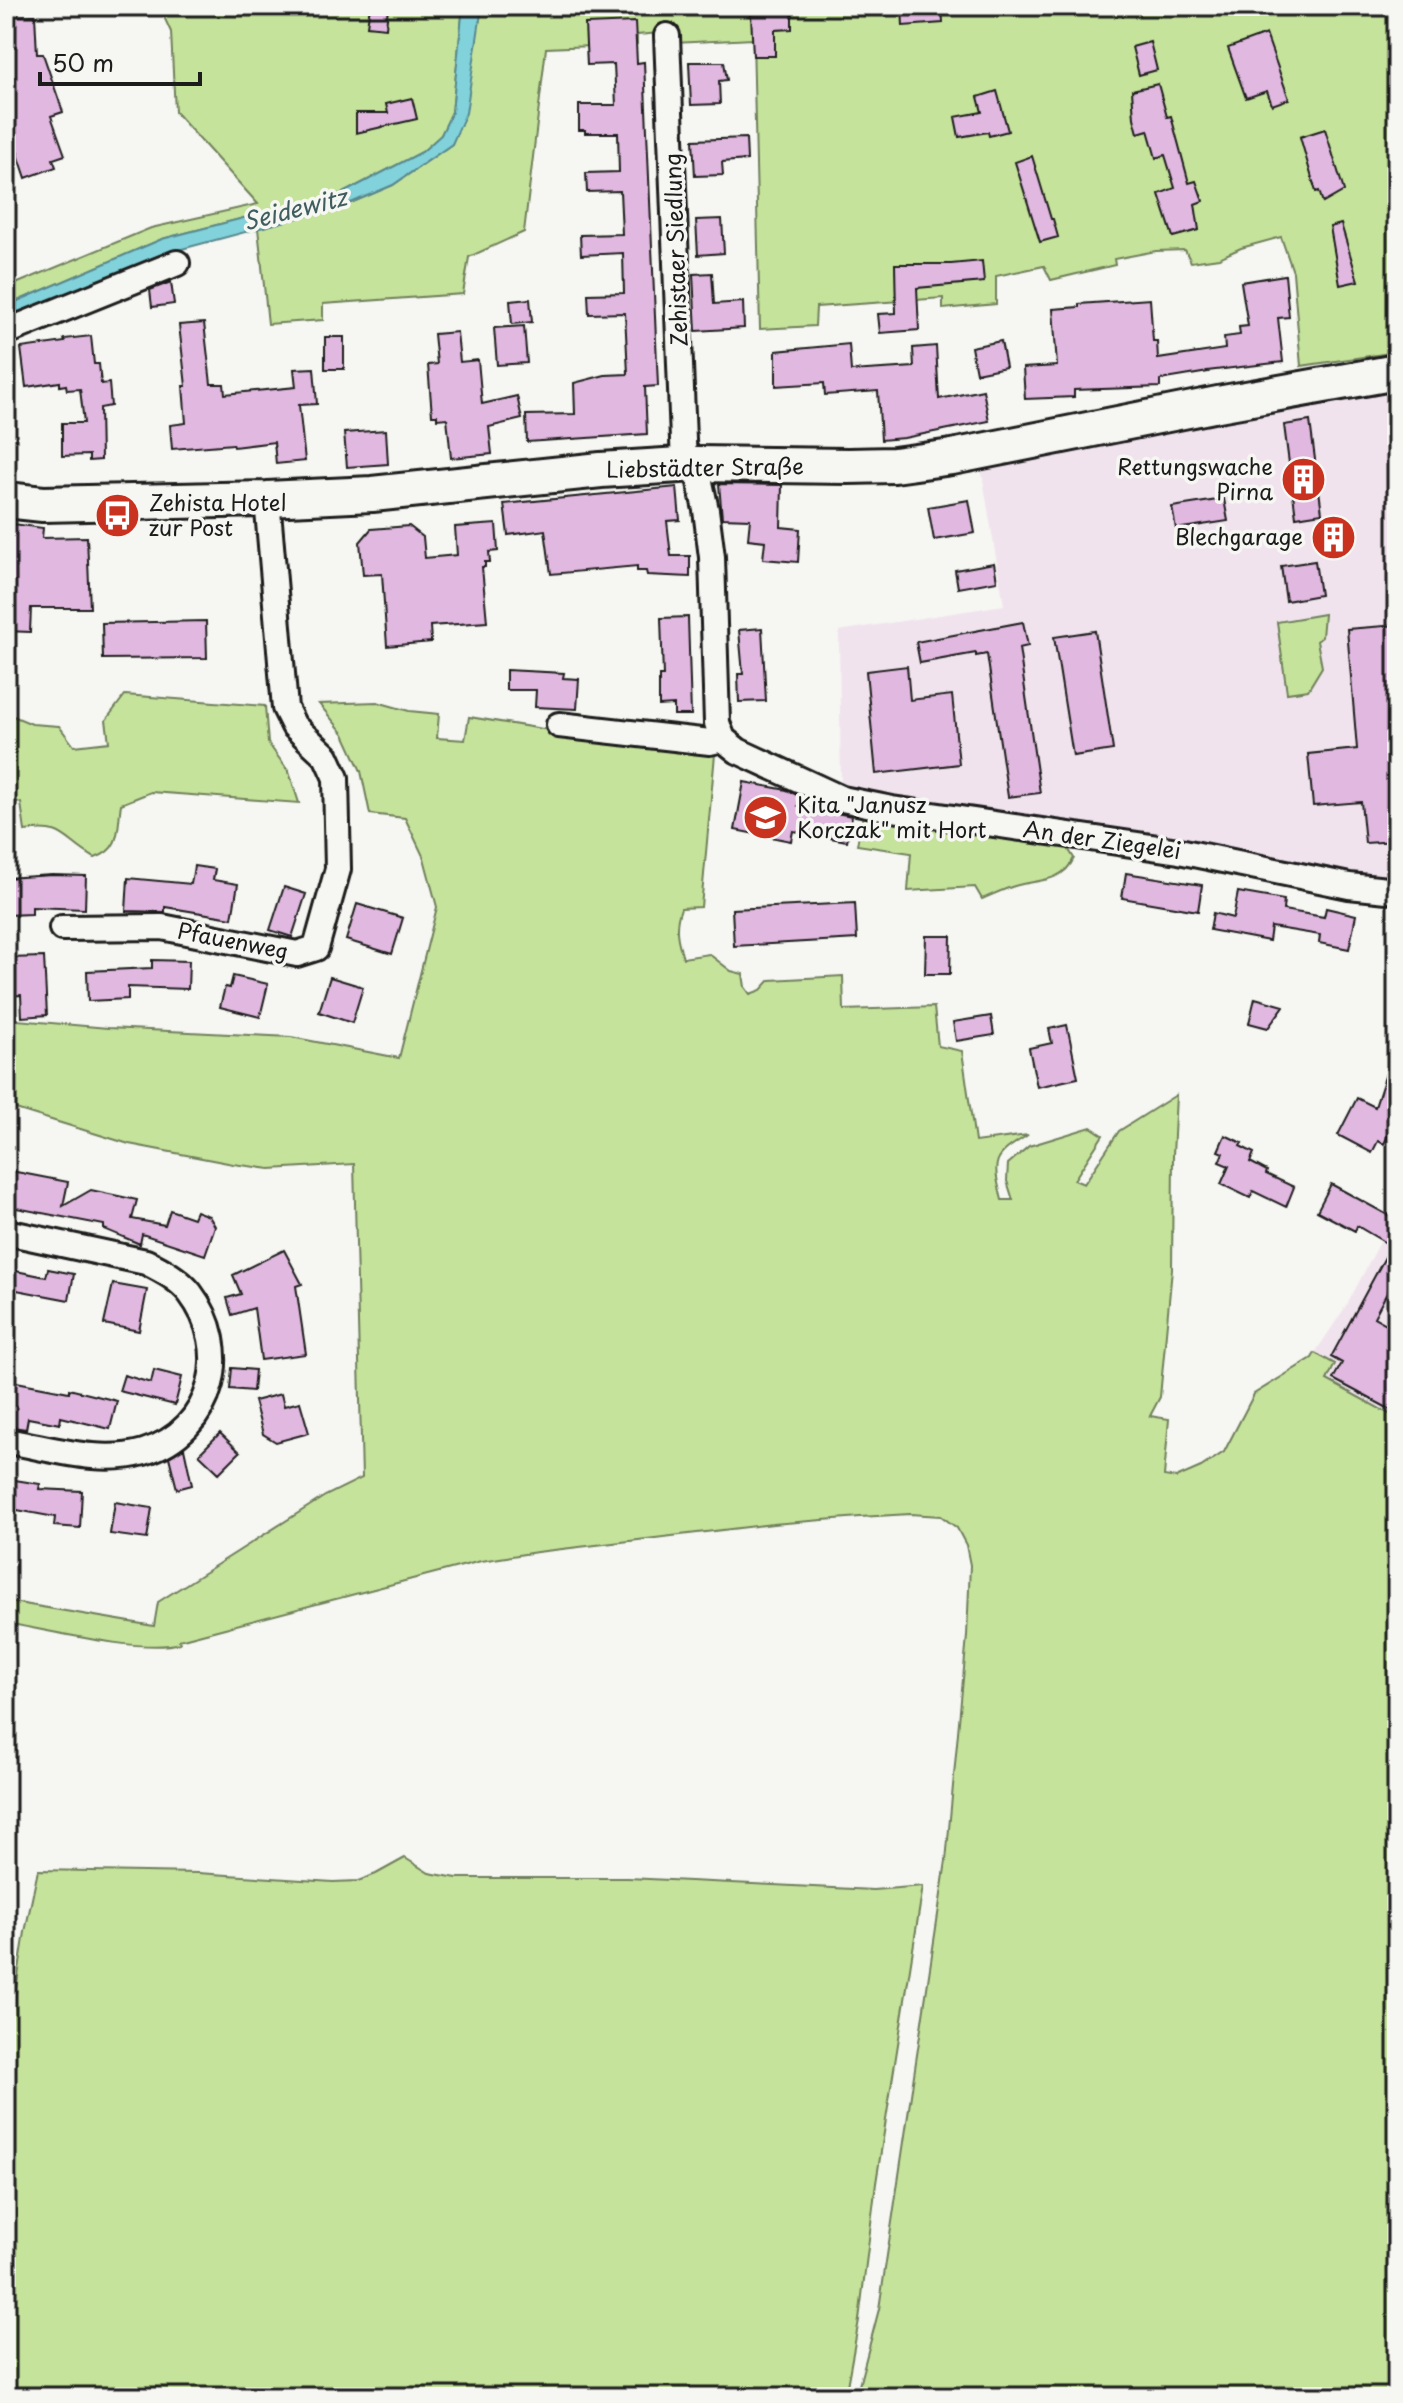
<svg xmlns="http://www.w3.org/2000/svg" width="1403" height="2403" font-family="'Playpen Sans',sans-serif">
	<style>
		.built { fill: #f0e3ed }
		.green { fill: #c5e39b; stroke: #70805c; stroke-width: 2 }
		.water { fill: #81d2db; stroke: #59898f; stroke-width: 2 }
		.building { fill: #e1b8e0; stroke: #1c1c1c; stroke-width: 2 }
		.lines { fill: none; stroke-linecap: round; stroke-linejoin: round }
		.street-casing { stroke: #1c1c1c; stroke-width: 30 }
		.secondary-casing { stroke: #1c1c1c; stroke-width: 40 }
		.street { stroke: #f6f6f2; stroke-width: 24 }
		.secondary { stroke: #f6f6f2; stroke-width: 34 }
		.labels { text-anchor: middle; stroke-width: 7; stroke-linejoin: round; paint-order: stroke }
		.street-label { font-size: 22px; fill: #1c1c1c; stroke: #f6f6f2 }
		.poi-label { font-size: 22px; fill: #1c1c1c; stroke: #f6f6f2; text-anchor: end }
		.water-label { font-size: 24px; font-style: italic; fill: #3f5c5f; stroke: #f6f6f2 }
	</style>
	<rect width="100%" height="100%" fill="#f6f6f2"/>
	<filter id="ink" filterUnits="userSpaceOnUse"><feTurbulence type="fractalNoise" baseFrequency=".0125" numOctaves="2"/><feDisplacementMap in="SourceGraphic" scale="16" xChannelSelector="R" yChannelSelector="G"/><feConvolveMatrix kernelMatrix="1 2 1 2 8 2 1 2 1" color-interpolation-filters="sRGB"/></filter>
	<g filter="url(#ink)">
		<!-- built -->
		<path class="built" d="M1397,382V883L841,791L839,631L1004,605L980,461Z
			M1397,1210V1418L1327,1380L1335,1364L1315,1353L1348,1303Z"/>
		<!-- green -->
		<path class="green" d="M159,6H463L452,112L441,135L422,152L343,193L290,210L267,212L162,239L6,306V288L151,228L258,204L175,112L171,32Z
			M482,6H1397V352L1301,366L1293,272L1281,237L1241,248L1219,258L1191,262L1185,250L1156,251L1114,259L1115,265L1051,280L1044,266L996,276V304L943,309V298L816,307L815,326L760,329L753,39L674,43L673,32L637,35V44L546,48L524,232L469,257L463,294L323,304V320L268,324L258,228L346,205L393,185L452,144Z
			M1324,614L1322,637L1317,641L1322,667L1308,690L1287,693L1277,622Z
			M125,695L265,706L268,743L289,772L299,803L151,792L121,804C117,828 122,849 95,858C64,841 65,824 25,831L21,803L6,799V713L32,724L59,726L74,746L109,742L106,720Z
			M377,702L409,711L439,714L437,738L465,740L469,717L549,730L712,747L715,754L701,907L681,908C674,927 677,939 683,958L709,954L731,971L743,974L745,987L750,994L761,990L770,980L843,976L844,1010L934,1007L938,1046L962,1051L975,1142L1028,1135C992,1157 992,1160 1002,1200H1013L1007,1181L1008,1164L1029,1146L1091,1127L1103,1135L1074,1180L1084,1184L1119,1131L1176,1095L1173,1155L1172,1269L1160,1397L1150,1416L1169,1419L1164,1476L1176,1478L1201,1467L1224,1452L1254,1394L1312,1358L1315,1353L1335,1364L1327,1380L1397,1418V2397H856L879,2309L946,1861L967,1636L970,1565L966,1545L957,1528L941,1516L910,1514L860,1517L773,1524L537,1552L481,1561L179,1640L180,1643C144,1654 46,1630 6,1623V1601L154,1626L158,1602L325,1496L362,1478L354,1164L270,1169L233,1164L129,1144L6,1106V1019L108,1028L291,1037L399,1058L437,907L424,858L405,818L370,814L361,771L344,734L319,704Z
			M864,810L1065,844L1074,858C1064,881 1040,880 1018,885C1006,888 994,894 982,899L975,887L908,891L911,853L857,845Z
			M405,1858L429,1873L457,1878H628L873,1890L923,1886L876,2183L859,2320L845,2397H6V2052L25,1932L38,1870L198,1873L333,1882L358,1881L376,1874Z"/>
		<!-- water -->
		<path class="water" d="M463,6H482L466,113L452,144L393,185L346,205L163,254L6,318V306L162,239L267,212L290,210L343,193L422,152L441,135L452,112Z"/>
		<!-- building -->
		<path class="building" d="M370,6H388L386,28L367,26Z
			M902,6H942L943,23L903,26Z
			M792,12V29L775,30V56H753L751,14Z
			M35,15L37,54H43L63,112L51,116L65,155L53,159L56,167L26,178L6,118V16Z
			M635,22L637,63L644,62L658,386L645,387L647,434L527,442L526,415L575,414L574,383L605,375L628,374L625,313L589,314L588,294L624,293L623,253L581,255L580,235L622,234L620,191L587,192L586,173L619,172L618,133H585V130H579V105H616L614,64L587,65L585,24Z
			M1266,34L1289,99L1272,105L1267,91L1246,98L1228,48Z
			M1150,42L1157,70L1139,75L1132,47Z
			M689,62H724L727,80L719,81L720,104L691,105Z
			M1158,84L1167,117L1171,116L1189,183L1196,181L1203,201L1195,204L1199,230L1173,237L1159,194L1175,188L1165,155L1156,158L1148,130L1138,133L1134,118L1132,90Z
			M997,91L1008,131L989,136L988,132L959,137L955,117L982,112L978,97Z
			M412,98L417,119L356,133V113H388L386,104Z
			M1325,129L1344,191L1323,203L1319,191L1316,192L1300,137Z
			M746,138L747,160L722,162L723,175L695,176L693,140Z
			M1032,156L1051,219H1053L1058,237L1040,242L1015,162Z
			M722,219L724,253L698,255L696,220Z
			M1341,224L1358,281L1340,285L1330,227Z
			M982,261L984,282L917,288L919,330L880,333L878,314L896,313L895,264H951Z
			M712,273L714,304L743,302L744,328L696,331L693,274Z
			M1285,275L1289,317L1278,318L1283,362L1207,371L1208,372L1160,380V387L1074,390V397L1025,399L1023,368L1057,366L1053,309L1079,307V304L1150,299L1153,341H1157L1158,359L1225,349L1224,337L1240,335L1239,327L1248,326L1241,282Z
			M171,282L174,304L152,307L150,290Z
			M530,299L532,322L512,324L510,301Z
			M204,323L211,384H224L225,394L296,387L294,369L314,368L317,404L299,405L305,461L276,464L274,442L234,447L233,444L172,449L170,425L186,423L183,386H186L179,325Z
			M524,326L527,363L497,365L494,328Z
			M457,332L460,362L478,360L482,404L517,396L522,419L489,427L492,454L451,458L447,418L437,419V415H432L428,365L437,364L434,334Z
			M91,336L94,364H99L101,384L109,383L111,406L100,408L101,460L89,461V455L62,456V423H84L80,389L67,390L66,385L60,386V382L26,387L21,348L65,342L64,339Z
			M325,337H344V369H325Z
			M1001,341L1006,367L976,373L971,347Z
			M849,344L851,371L914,367L913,348L936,346L939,399L983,390L989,421L904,438L881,440L878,391L825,395L824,383L776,386V351Z
			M1310,421L1322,513L1296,517L1284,425Z
			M386,430L388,464L347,467L344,433Z
			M719,484L782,485L781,527L800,529L798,562L763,559L765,541L748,539L750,519L722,518Z
			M677,487L680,520L667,521L671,556H690V577L647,575L646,571H637V566L551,574L545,530L508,535L504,504Z
			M1224,499L1228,521L1176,529L1172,507Z
			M969,500L975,533L934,540L928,507Z
			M6,523L43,528L42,538L87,537L90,608H31L30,632L6,631Z
			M496,524L498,551L489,552L490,562H485V567H482L487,622L430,626L431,642L387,646L382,574L363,575L360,542L371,529L409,526L423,537L425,558L457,555L455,527Z
			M1342,525L1345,546L1326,549L1323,528Z
			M1315,561L1320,595L1286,601L1281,566Z
			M994,563L997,581L958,588L955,570Z
			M688,617L691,715H674V705L659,706V676H663L661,618Z
			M206,621L207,658L103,659L102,623Z
			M1023,622L1028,646L1019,648L1040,793L1008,797L987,654L976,656V653L920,663L916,642Z
			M1397,625V841L1365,843L1361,802L1313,806L1308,754L1357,749L1347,629Z
			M762,628L766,701L739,702L738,674H743L739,630Z
			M1095,631L1113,750L1073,756L1054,637Z
			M907,666L910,700L952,695L959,764L876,774L866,671Z
			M506,670L564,673L563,678L579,679L577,709L535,707L536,690H506Z
			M744,782L787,790L799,796L798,806L852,816L847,841L793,831L791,841L735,830Z
			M194,866L215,869L213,880L238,884L232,918L165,907V912L126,911L128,878L191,884Z
			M1126,873L1202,885L1198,911L1122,898Z
			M52,875L86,876L85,909L32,907V914L6,915V878Z
			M284,887L306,894L292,937L270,930Z
			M1238,892L1284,900L1283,910L1324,917L1326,908L1356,915L1349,949L1319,943L1320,935L1271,927L1269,941L1210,930L1213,913L1233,918Z
			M855,903L857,939L734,946L732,909Z
			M357,904L403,918L392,954L346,940Z
			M926,936H951L950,974H925Z
			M44,957L47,1015L22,1017L21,995L6,996V958Z
			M152,960L189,961L188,989L128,987V999L88,1001L87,971L152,968Z
			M233,976L268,984L260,1017L220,1007L225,987L230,988Z
			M330,977L363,987L352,1023L319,1012Z
			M1255,998L1284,1006L1268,1028L1249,1023Z
			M991,1016L994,1035L956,1041L953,1022Z
			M1067,1025L1078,1078L1037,1087L1029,1048L1052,1043L1049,1029Z
			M1394,1049L1397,1050V1117L1384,1144L1378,1141L1372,1153L1338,1135L1357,1098L1375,1107Z
			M1225,1135L1242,1143L1240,1146L1254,1153L1250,1162L1267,1171L1266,1174L1294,1187L1286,1207L1253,1191L1250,1198L1221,1184L1229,1166L1219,1162L1223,1153L1218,1151Z
			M6,1170L68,1182L63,1206L91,1190L137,1200L132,1219L165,1225L170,1210L193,1218L196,1211L209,1216L215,1226L205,1255L142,1234L140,1244L104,1229V1225L6,1206Z
			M1331,1184L1397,1220V1274L1374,1317L1397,1330V1413L1333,1379L1342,1363L1331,1357L1391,1246L1357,1226L1355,1231L1317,1211Z
			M284,1250L302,1284L296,1286L306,1354L261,1360L254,1308L232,1315L227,1298L241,1294L233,1275Z
			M6,1269L46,1277L48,1269L74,1274L69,1300L6,1288Z
			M113,1284L147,1290L139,1331L104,1324Z
			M232,1368L255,1370L253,1391L230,1389Z
			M154,1370L182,1377L175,1405L119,1391L124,1375L151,1383Z
			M6,1380L69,1392V1389L117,1401L110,1429L61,1417L60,1424L28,1418L26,1429L6,1426Z
			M281,1394L284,1406L300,1402L309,1433L276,1442L263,1434L254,1401Z
			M220,1433L240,1452L219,1473L199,1454Z
			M184,1448L192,1485L177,1489L169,1457Z
			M9,1479L40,1484L39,1489L82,1491L80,1528L54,1526L55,1517L6,1508Z
			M115,1502L152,1508L147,1539L110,1534Z"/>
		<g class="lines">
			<defs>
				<path id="street" d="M667,36L684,465
					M6,332L177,263
					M696,464L706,510L712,557L717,723L723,739L738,751L842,799L892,809L1179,851L1349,886L1397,891
					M559,725L710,742L723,739
					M62,928L162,927L297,954L316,948L338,869L336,778L326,756L294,726L285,708L267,499
					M6,1232L146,1262C162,1270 179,1279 190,1293C233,1349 215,1430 144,1452C100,1465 51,1448 6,1441"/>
				<path id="secondary" d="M6,500L43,504L267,499L372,494L601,470L696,464L848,466L894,465L952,457L1218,404L1397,372"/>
			</defs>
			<!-- street casing -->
			<use href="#street" class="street-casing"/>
			<!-- secondary casing -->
			<use href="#secondary" class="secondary-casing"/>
			<!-- street -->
			<use href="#street" class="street"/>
			<!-- secondary -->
			<use href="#secondary" class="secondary"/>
		</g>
	</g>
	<!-- icons -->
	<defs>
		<symbol id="building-disc" viewBox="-11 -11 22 22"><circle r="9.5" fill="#c8321e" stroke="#f6f6f2"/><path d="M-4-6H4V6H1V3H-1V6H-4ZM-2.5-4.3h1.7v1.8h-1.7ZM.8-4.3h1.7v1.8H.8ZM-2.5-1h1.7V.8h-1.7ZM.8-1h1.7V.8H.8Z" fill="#fff"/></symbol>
		<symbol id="bus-disc" viewBox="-11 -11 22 22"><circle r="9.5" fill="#c8321e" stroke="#f6f6f2"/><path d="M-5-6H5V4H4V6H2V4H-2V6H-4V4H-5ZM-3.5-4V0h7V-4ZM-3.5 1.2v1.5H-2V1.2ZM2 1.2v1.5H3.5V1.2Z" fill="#fff"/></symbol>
		<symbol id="school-disc" viewBox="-11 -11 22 22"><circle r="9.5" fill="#c8321e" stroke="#f6f6f2"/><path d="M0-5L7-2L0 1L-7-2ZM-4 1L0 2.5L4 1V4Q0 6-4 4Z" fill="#fff"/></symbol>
	</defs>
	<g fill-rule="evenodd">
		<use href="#building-disc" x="1278" y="454" width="51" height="51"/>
		<use href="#bus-disc" x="92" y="490" width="51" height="51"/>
		<use href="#building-disc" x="1308" y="512" width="51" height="51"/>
		<use href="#school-disc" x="740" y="792" width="51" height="51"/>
	</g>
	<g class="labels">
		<!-- street labels -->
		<g class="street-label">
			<text transform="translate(676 250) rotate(-92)" y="8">Zehistaer Siedlung</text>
			<text transform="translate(705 468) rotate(-1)" y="8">Liebstädter Straße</text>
			<text transform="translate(1102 840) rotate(8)" y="8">An der Ziegelei</text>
			<text transform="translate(233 941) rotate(11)" y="8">Pfauenweg</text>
		</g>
		<!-- poi labels -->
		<g class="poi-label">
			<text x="1273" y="475">Rettungswache<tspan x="1273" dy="25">Pirna</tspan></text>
			<text x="149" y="511" text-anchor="start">Zehista Hotel<tspan x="149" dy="25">zur Post</tspan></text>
			<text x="1303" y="545">Blechgarage</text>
			<text x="797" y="813" text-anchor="start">Kita "Janusz<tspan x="797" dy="25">Korczak" mit Hort</tspan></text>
		</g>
		<!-- water labels -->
		<g class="water-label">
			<text transform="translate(295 210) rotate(-14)" y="8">Seidewitz</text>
		</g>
	</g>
	<!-- margin -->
	<rect width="1403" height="2403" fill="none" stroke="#f6f6f2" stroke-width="32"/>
	<rect x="16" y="16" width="1371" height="2371" fill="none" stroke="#1c1c1c" stroke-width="3" filter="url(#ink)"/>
	<!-- scale -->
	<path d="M40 72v12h160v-12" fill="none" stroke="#1c1c1c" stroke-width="4"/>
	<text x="52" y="72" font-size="24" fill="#1c1c1c" stroke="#f6f6f2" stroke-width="6" paint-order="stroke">50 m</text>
</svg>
